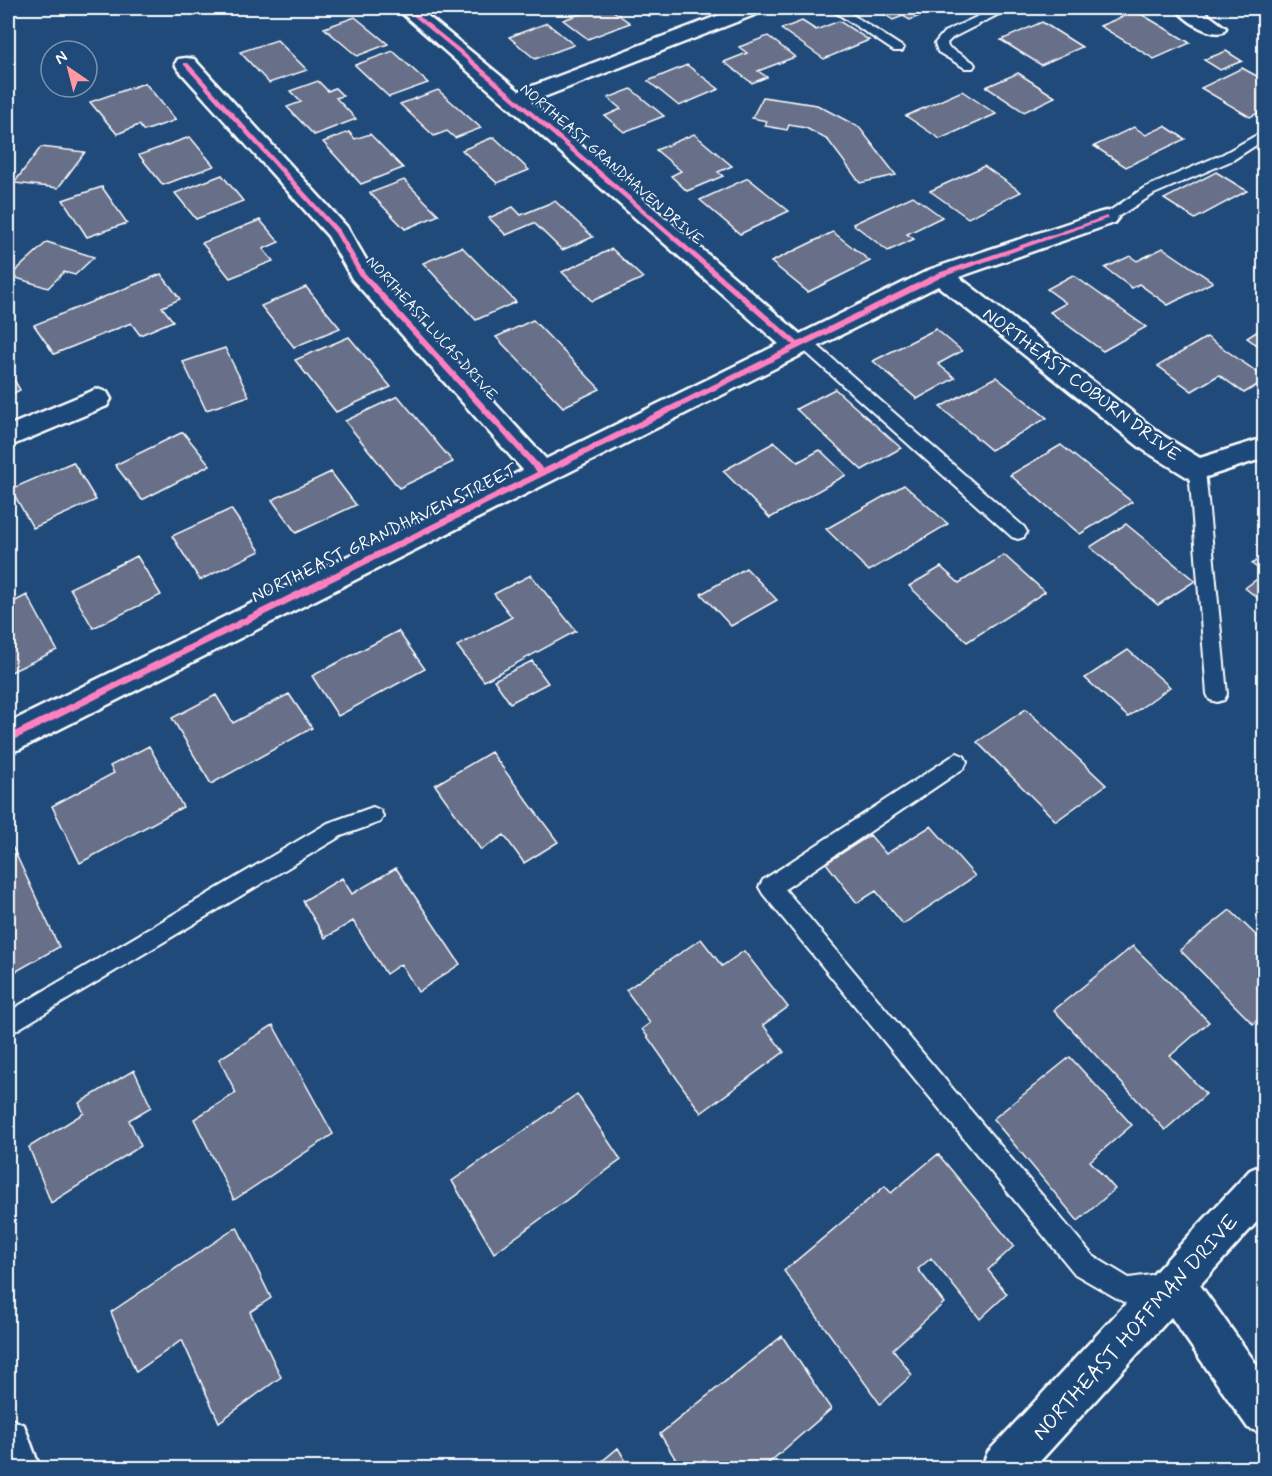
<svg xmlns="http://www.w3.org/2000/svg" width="1272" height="1476" font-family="Mynerve,sans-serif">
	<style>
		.building { fill: #676f89; stroke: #fff; stroke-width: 1.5 }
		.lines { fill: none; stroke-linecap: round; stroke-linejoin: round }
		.service-casing { stroke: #fff; stroke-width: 4 }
		.minor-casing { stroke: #fff; stroke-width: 5 }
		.service { fill: #1f4a7a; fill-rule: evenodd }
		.minor { fill: #1f4a7a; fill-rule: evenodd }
		.cycleway-casing { stroke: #1f4a7a; stroke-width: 4 }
		.cycleway { fill: #ff80c0; fill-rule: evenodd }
		.labels { text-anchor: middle; stroke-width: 4.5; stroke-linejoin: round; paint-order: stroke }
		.far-street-label { font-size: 15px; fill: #fff; stroke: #1f4a7a }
		.street-label { font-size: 18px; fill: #fff; stroke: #1f4a7a }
		.near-street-label { font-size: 21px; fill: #fff; stroke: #1f4a7a }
	</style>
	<rect width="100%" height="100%" fill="#1f4a7a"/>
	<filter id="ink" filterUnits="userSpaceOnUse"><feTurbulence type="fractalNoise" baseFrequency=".0167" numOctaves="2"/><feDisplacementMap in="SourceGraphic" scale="12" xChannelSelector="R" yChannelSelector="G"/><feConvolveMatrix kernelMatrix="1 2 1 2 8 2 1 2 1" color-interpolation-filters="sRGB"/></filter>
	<g filter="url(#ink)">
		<!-- building -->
		<path class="building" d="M597,8H609L630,23L588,39L563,20Z
			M637,8H669L671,9L649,16Z
			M875,8H924L915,11L922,15L910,20L903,16L893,20Z
			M1136,11L1190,43L1154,59L1100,26Z
			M355,17L388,44L357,56L324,28Z
			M802,21L816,30L839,21L869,40L824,59L781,29Z
			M1042,22L1082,47L1041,65L1001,40Z
			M547,23L574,45L535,59L509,37Z
			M768,36L795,57L758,71L767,77L752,83L724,62L747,53L739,47Z
			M277,40L307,70L269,83L240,52Z
			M393,51L428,83L389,97L355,65Z
			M1226,51L1242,61L1220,70L1204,60Z
			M687,65L719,89L679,106L648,81Z
			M1242,68L1264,80V110L1250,117L1201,88Z
			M1018,73L1055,97L1024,112L986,87Z
			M318,81L328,91L335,88L343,96L336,98L356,119L314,135L287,107L301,102L290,91Z
			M145,83L176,120L144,131L139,125L117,134L90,102Z
			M631,89L664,116L624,132L605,116L621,109L608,98Z
			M438,90L481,128L455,138L447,131L434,136L400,104Z
			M962,91L996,114L940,139L906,116Z
			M763,97L817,105L859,127L896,175L860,183L828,140L806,128L789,125L787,130L765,126L767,121L752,118Z
			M1165,126L1185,139L1126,167L1094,146L1134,127L1146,135Z
			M349,132L355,139L370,134L403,168L361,184L323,142Z
			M694,134L732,166L718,172L723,176L687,191L671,176L681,171L656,150Z
			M190,137L214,166L163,185L139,155Z
			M494,137L529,170L497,183L462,150Z
			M41,147L85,152L58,188L14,183Z
			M984,166L1021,192L968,218L930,191Z
			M1216,172L1247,191L1195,219L1164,199Z
			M222,175L243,201L196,219L175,193Z
			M748,178L789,211L740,234L700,200Z
			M404,180L439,215L405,229L370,193Z
			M102,187L127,223L87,237L63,200Z
			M913,196L942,217L907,234L914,239L888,251L853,224Z
			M555,201L593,237L562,250L534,223L506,235L489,218L513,207L521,215Z
			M260,220L279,242L263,249L273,261L230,278L202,243Z
			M833,232L870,261L808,292L771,262Z
			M47,242L94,257L75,275L64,272L48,288L10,276Z
			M462,247L516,302L476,320L423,263Z
			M1163,248L1213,282L1168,305L1139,284L1132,288L1105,268L1130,256L1137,261Z
			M612,249L643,278L592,301L562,272Z
			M161,274L180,299L162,307L173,321L140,335L131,323L54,354L34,325Z
			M1073,275L1146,327L1103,351L1050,312L1066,303L1047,289Z
			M306,287L340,328L294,347L261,306Z
			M533,320L600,389L563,407L496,337Z
			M1264,327V350L1247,338Z
			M936,329L962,351L938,364L955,378L917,399L873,361Z
			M349,337L391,387L336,412L295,360Z
			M1207,337L1264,377V381L1244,393L1219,375L1192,391L1158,366Z
			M225,348L249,396L206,410L183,362Z
			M8,369L20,390L8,396Z
			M996,377L1047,418L991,450L940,407Z
			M835,389L901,448L862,470L796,409Z
			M398,396L453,462L399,488L345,421Z
			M183,432L210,465L142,500L115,465Z
			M775,442L798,462L820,450L846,475L770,518L723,471Z
			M1061,445L1132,502L1080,534L1010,475Z
			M73,462L96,500L33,528L11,489Z
			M331,472L356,505L296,533L272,500Z
			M904,485L948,524L869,571L826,529Z
			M231,509L260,551L200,580L172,536Z
			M1126,524L1195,581L1158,605L1090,547Z
			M1004,555L1045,592L967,642L909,586L941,567L959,583Z
			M1264,555V573L1252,564Z
			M137,556L161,595L93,628L70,588Z
			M746,568L777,600L731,626L701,594Z
			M1264,574V603L1245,588Z
			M531,575L576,631L484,681L457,646L512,617L494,594Z
			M27,595L57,650L11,672L8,665V605Z
			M398,631L425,669L338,716L312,676Z
			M1128,650L1170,687L1128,717L1085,678Z
			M532,661L548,683L510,703L494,680Z
			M289,694L312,728L211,784L172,718L216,695L233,723Z
			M1026,709L1106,785L1056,821L977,742Z
			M149,746L183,807L80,863L52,806L114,773L110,766Z
			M491,752L558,842L524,863L504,835L481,850L435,785Z
			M931,826L975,876L903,924L876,891L857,903L826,863L870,835L886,854Z
			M13,848L59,947L8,976V850Z
			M396,868L460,964L418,992L401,964L386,974L353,921L325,938L303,901L342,878L352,894Z
			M1230,910L1259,938L1264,934V1014L1253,1024L1180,950Z
			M701,939L722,966L744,951L788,1007L763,1025L784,1052L701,1113L642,1029L650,1023L626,990Z
			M1133,946L1209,1022L1170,1056L1206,1094L1165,1130L1054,1010Z
			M273,1025L333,1134L234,1200L194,1119L236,1093L219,1059Z
			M1070,1057L1132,1125L1090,1161L1115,1189L1078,1221L993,1119Z
			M134,1070L151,1107L129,1120L141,1146L51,1203L29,1147L84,1113L79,1103Z
			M577,1094L621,1160L494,1253L452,1181Z
			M938,1154L1014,1246L988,1270L1007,1294L980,1319L931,1258L918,1269L944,1303L893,1349L912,1375L880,1404L784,1271L885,1186L891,1193Z
			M237,1227L271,1298L250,1312L281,1377L219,1422L182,1340L136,1372L111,1312Z
			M782,1336L831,1409L764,1467L765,1468H681L660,1434Z
			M618,1448L630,1468H594Z"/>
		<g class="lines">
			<defs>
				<path id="service" d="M829,8H842L904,48L902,51H894Z
					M996,8H1011L952,38L947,43L948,47L973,62L975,65L973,68H965L938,52L935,43L944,32Z
					M1264,131V140L1233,160L1154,194L1111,221H1101L1099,218L1144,188L1223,154Z
					M804,337L809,338L1024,527L1027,532L1024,537L1018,539L1012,537L799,346L796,342Z
					M1197,464L1203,466L1205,470L1227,694L1224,700L1217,702L1210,700L1207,694L1189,470L1191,466Z
					M957,753L964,756L967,762L964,768L785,889L1093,1256L1129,1278L1165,1273L1174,1277L1178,1286L1174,1295L1165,1299L1127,1304L1075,1274L763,894L759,887L763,880Z
					M373,807L380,810L383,816L380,822L341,836L8,1035V1012L328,823Z"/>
				<path id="minor" d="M396,8H418L519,91L738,8H765L762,12L531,102L800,334L931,269L1098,213L1106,211L1114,213L1118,218L1114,223L959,277L1162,435L1200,458L1264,438V458L1197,480L1187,477L1142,449L938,286L20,749L8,753V723L523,470L352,279L328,236L178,69L175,64L178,59L186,58L194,59L347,227L371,268L546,459L779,344Z
					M1176,8H1199L1226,28L1223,32C1208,36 1184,20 1176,8Z
					M97,389L107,392L111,399L107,406L8,447V426Z
					M1264,1164V1214L1200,1285L1264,1375V1434L1248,1428L1171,1317L1034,1468H981L988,1452L1250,1170Z
					M8,1418L24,1425L40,1468H8Z"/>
			</defs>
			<!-- service casing -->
			<use href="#service" class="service-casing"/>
			<!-- minor casing -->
			<use href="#minor" class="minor-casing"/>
			<!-- service -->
			<use href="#service" class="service"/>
			<!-- minor -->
			<use href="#minor" class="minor"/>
			<defs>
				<path id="cycleway" d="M404,8H409L461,50L798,342L938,273L1104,217L1106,216L1109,218L942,277L8,743V735L537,472L359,275L335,233L184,65V63H188L340,231L364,272L543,469L793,345L457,52Z"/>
			</defs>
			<!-- cycleway casing -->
			<use href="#cycleway" class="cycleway-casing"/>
			<!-- cycleway -->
			<use href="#cycleway" class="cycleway"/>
		</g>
	</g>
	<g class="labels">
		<!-- far-street labels -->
		<g class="far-street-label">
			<text transform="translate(612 164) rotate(41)" y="5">NORTHEAST GRANDHAVEN DRIVE</text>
			<text transform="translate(432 328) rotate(48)" y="5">NORTHEAST LUCAS DRIVE</text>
		</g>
		<!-- street labels -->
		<g class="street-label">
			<text transform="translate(1082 384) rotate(37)" y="6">NORTHEAST COBURN DRIVE</text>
			<text transform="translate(384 533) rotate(-26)" y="6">NORTHEAST GRANDHAVEN STREET</text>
		</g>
		<!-- near-street labels -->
		<g class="near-street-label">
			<text transform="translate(1135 1327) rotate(-48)" y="7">NORTHEAST HOFFMAN DRIVE</text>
		</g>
	</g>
	<!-- margin -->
	<rect width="1272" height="1476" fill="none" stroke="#1f4a7a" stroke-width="30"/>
	<rect x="15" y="15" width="1242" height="1446" fill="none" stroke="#fff" stroke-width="2" filter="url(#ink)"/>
	<!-- north arrow -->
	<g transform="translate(69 69) rotate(325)"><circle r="28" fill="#1f4a7a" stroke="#7992af" stroke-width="1.5"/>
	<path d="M0-4.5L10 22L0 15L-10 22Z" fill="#ff9aa2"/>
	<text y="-9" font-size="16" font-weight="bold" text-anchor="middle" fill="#ffffff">N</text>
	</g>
</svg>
